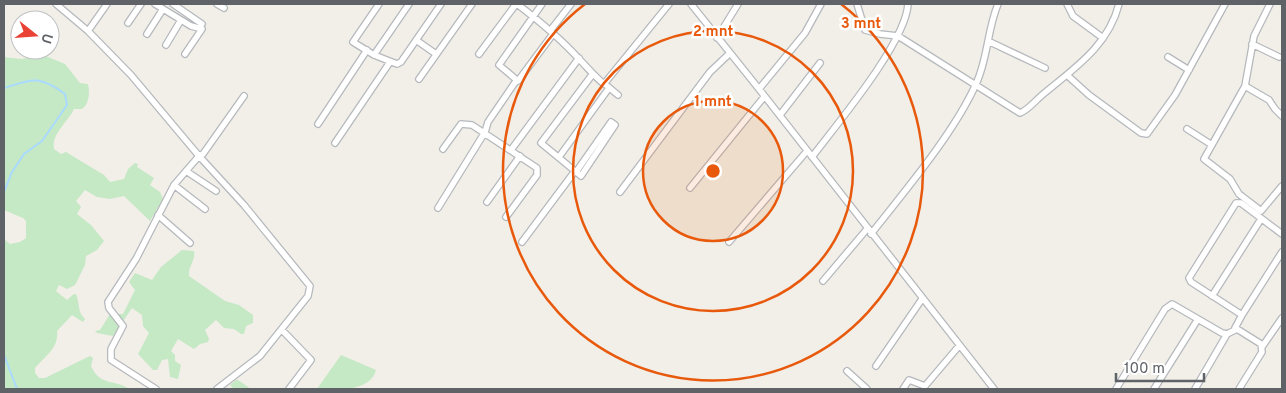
<svg xmlns="http://www.w3.org/2000/svg" width="1286" height="393" font-family="Overpass,sans-serif">
	<style>
		.green { fill: #c5e8c5 }
		.lines { fill: none; stroke-linecap: round; stroke-linejoin: round }
		.stream { stroke: #aadaff; stroke-width: 2 }
		.minor-casing { stroke: #b5b8bc; stroke-width: 8 }
		.minor { stroke: #fff; stroke-width: 5.5 }
		.ring { fill: none; stroke: #e8590c; stroke-width: 2.5 }
		.centre { fill: #e8590c; stroke: #fff; stroke-width: 2.5 }
		.ring-label { font-size: 15px; text-anchor: middle; font-weight: bold; fill: #e8590c; stroke: #fff; stroke-width: 5; stroke-linejoin: round; paint-order: stroke }
	</style>
	<rect width="100%" height="100%" fill="#f1efe8"/>
	<!-- green -->
	<path class="green" d="M43,55L65,64L80,83L88,84C90,93 89,104 82,109H74C68,122 51,134 54,149L61,154L66,152L104,175L110,182L124,179L128,169L135,163L138,164L137,167L154,178L150,185L160,192L163,199L150,221L124,196L110,199L97,197L85,190L76,201L81,207L77,214L91,225L104,241L97,250L86,256L85,265L75,285L67,289L59,285L56,291L67,300L74,294H76C80,303 77,312 85,319L83,322L72,315L57,331C59,348 45,356 35,368V373L39,378H45L90,356L93,358L91,366C100,387 116,379 129,389H4V239L10,244L20,242L26,238V221L23,218L4,210V57L22,59Z
		M182,250L194,251C196,260 188,266 189,276L225,301L239,305L253,315V323L246,326L244,334H241L234,329L224,328L216,320L205,330L209,339L208,342L200,344L194,349L178,339L171,351L175,355V361L181,365L178,379L170,377L168,359L162,360L157,370H153L138,354L149,333L143,326L142,315L132,308L113,336L97,333L95,331L100,330L110,314H123L135,290L129,282L135,273L152,280L161,267Z
		M341,355L376,370C370,393 335,389 317,389Z
		M236,380H238L251,389H234L230,385Z"/>
	<g class="lines">
		<!-- stream -->
		<path class="stream" d="M4,88C33,79 39,75 65,94L67,105L42,141L24,154L12,172L4,192
			M4,355L17,389"/>
		<defs>
			<path id="minor" d="M56,4L88,31L131,75L199,156L244,205L310,286L308,296L260,356L217,389
				M155,4L191,26L202,29L185,54
				M173,4L202,24
				M217,4L224,8
				M379,4L353,42L374,55L397,64L401,62L441,4
				M517,4C538,20 561,39 579,59C588,68 594,76 604,84L669,4
				M542,4L499,65L518,81L553,34
				M691,4L759,89L805,33L821,4
				M857,4L865,30L880,34L898,36L1020,113C1028,110 1034,102 1041,96C1073,69 1108,47 1119,4
				M1067,4L1073,16L1103,38
				M1270,4L1254,36L1245,86L1204,159L1230,179L1239,194L1261,211L1282,186
				M128,23L141,4
				M88,31L107,4
				M550,31L571,4
				M147,34L163,9
				M717,38L738,4
				M416,40L436,54
				M988,41L1045,68
				M1252,44L1279,57
				M166,45L181,20
				M479,54L516,4
				M374,55L409,4
				M1168,57L1189,70
				M1068,76L1089,95L1141,133L1147,134L1175,95L1225,4
				M419,79L472,4
				M606,85L618,95
				M1245,86L1269,100L1275,109L1282,116
				M759,89L994,389
				M780,115L820,63
				M318,124L367,50
				M1187,129L1212,145
				M335,143L390,62
				M443,149L461,124L472,125L537,168V175L506,217
				M511,150L579,58
				M559,157L609,88
				M812,157C837,124 906,42 908,4
				M186,171L216,191
				M576,172L611,122L615,125L581,176L541,143L592,75
				M174,185L205,209
				M690,188L764,97
				M620,192L710,72L729,54
				M487,202L520,156
				M438,208L485,132L488,122L516,81
				M158,215L190,243
				M871,234C905,191 954,133 976,84C988,59 987,30 998,4
				M522,242L575,171
				M729,242L807,151
				M823,281L867,229
				M1212,296L1261,219
				M1242,315L1282,252
				M1235,328L1242,315L1191,282L1189,278L1236,203H1241L1282,234
				M282,330L311,360L289,389
				M1262,347L1282,318
				M876,366L922,299
				M847,371L867,389
				M156,389L111,360V349L123,326L109,308L108,302L136,259L174,185L199,156L203,154L244,96
				M903,389L909,380L925,386L959,346
				M1116,389L1165,309L1172,304L1222,333L1227,334L1237,329L1261,344L1262,352L1239,389
				M1154,389L1198,319
				M1195,389L1227,334"/>
		</defs>
		<!-- minor casing -->
		<use href="#minor" class="minor-casing"/>
		<!-- minor -->
		<use href="#minor" class="minor"/>
	</g>
	<!-- distance rings -->
	<circle cx="713" cy="171" r="70" fill="#e8590c" fill-opacity=".12"/>
	<g class="ring">
		<circle cx="713" cy="171" r="70"/>
		<circle cx="713" cy="171" r="140"/>
		<path d="M841 4A210 210 0 1 1 585 4"/>
	</g>
	<circle cx="713" cy="171" r="8" class="centre"/>
	<g class="ring-label">
		<text x="861" y="28">3 mnt</text>
		<text x="713" y="36">2 mnt</text>
		<text x="713" y="106">1 mnt</text>
	</g>
	<!-- border -->
	<rect width="1286" height="393" fill="none" stroke="#5f6368" stroke-width="10"/>
	<!-- north arrow -->
	<g transform="translate(35 35) rotate(107)"><circle r="24" fill="#ffffff" stroke="#bfc1c3"/>
	<path d="M0-4L9 19L0 12L-9 19Z" fill="#ea4335"/>
	<text y="-8" font-size="14" font-weight="bold" text-anchor="middle" fill="#5f6368">U</text>
	</g>
	<!-- scale -->
	<path d="M1116 373v8h88v-8" fill="none" stroke="#5f6368" stroke-width="2.5"/>
	<text x="1124" y="373" font-size="15" fill="#5f6368" stroke="#ffffff" stroke-width="4" paint-order="stroke">100 m</text>
</svg>
